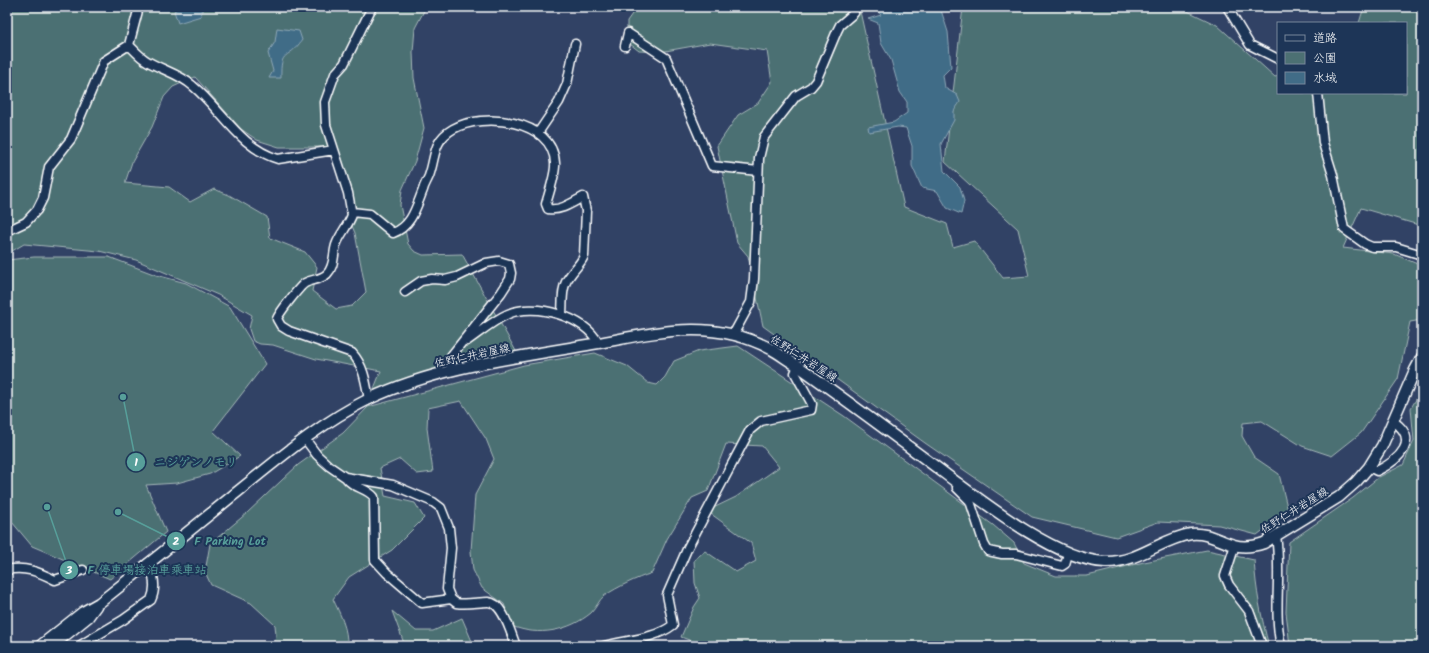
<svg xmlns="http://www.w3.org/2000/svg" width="1429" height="653" font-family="Kalam,'Klee One',sans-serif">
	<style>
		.green { fill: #4c7073; stroke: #a6b8b9; fill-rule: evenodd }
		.water { fill: #416c87; stroke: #8da7b7 }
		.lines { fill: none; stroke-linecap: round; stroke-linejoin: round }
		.river { stroke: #416c87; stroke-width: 10 }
		.minor-casing { stroke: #fff; stroke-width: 11 }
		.major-casing { stroke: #fff; stroke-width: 13 }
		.minor { stroke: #1d3557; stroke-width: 8 }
		.major { stroke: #1d3557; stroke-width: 10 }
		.labels { text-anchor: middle; stroke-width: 4; stroke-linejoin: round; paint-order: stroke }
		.street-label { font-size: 11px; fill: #fff; stroke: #1d3557 }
		.leader { fill: none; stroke: #579f9a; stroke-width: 1.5 }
		.callout-dot { fill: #579f9a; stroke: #1d3557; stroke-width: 1.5 }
		.mark-label { font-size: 12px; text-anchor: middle; font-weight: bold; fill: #fff }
		.callout-label { font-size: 12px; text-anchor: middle; font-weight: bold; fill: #579f9a; stroke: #1d3557; stroke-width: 4; stroke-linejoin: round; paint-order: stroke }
	</style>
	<rect width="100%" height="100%" fill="#314265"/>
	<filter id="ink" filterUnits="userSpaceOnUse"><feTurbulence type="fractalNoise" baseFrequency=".025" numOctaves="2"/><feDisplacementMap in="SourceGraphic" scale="8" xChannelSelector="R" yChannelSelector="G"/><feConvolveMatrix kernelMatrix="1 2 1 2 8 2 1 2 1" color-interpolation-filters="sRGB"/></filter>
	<g filter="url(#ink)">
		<!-- green -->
		<path class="green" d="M7,7H426L415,28L413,52L414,78L424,128L415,161L402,190L400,205L408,244L414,251L423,255L462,254L517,353L444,368L373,391L381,371L316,359L273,345L260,344L253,341L249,329L252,315L218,295L136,260L99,251L24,244L7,254ZM195,77L241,129L257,140L279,147H321L341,155L347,214L355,233L366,292L352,306L336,309L312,291L317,267L305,252L270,238L267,217L229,195L214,189L190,202L169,187L125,183L132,162L152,127L164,97L173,87Z
			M637,7H859L904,207L947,224L953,247L974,241L1003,278L1029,276L1018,229L945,162L963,7H1179L1217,25L1275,77L1278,76V93H1406V23H1359L1364,7H1422V226L1361,208L1343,248L1394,254L1422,266V320L1410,322L1398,379L1361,433L1332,456L1302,446L1262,421L1243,423L1242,436L1254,457L1279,474L1288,511L1257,535L1219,525L1158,522L1116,537L1032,517L925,443L763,326L748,256L737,243L717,146L738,115L758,103L772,82L767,51L710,43L660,52L639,51L630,44L627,30V21Z
			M34,257H109L156,275L186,283L230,307L265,364L213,431L240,456L210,474L177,483L146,485L166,532L110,579L32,546L7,516V260Z
			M738,346L844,416L993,525L1014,543L1024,563L1056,576H1087L1144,562L1207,550L1254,560C1256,590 1261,617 1269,646H705L681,637L694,607L700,598L695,583L694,560L705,551L736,572L756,561L751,543L707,511L736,497L779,467L762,446L726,444L708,491L692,498L667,539L652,573C635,579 619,586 604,596C599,600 596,608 591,613C569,631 538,637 512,626L504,604L482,588L473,570L471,551L475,495L494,459L486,439L461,401L428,408L427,428L433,472L417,474L400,459L380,468L385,496L415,503L424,518L392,550L349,577L333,599C340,614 348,629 347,646H274L276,635L275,625L251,603L211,585L205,572L210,544L247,513L298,465L343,433L368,407L524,365L595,353L627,366L648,383L657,385L665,377L674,361L699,351Z
			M1422,389V646H1290L1286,612L1289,542L1353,498L1379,477L1403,465L1414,441L1411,408Z
			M392,611L416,631H433L462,618L474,646H405Z"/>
		<!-- water -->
		<path class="water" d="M180,7H203L201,16L178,23L174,11Z
			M874,7H940L948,32L951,67L943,75L945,88L957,95L960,102L954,111V120L941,144L944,171L960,187L964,201L961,214L947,208L937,191L922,188L912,166V146L906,128L898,127L869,132L868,127L894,122L907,113V102L900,92L891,60L881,43L878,23L868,19L881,15Z
			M277,28L299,31L302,40C288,61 280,48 281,78H269L273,71L268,53L275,42Z"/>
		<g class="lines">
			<!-- river -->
			<path class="river" d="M629,642L646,643L652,646"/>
			<defs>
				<path id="minor" d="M1227,7L1250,45L1278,59
					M129,45C135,51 140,57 147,61C162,70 180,74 193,86C222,110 240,148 278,159L334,150
					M625,46L628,33L666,58L712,166L758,171
					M1318,93L1323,143L1333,175L1344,229L1365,244L1372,247H1396L1422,255
					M538,133L559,102L567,84L575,44
					M352,212L370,214L393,233C412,226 416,207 423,190C424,185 427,181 429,176C436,157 432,141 453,129C482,112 553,119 555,163C556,173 549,193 546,204L548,209C561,211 572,203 583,197L586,211L584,256C580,265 574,269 569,277C561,287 563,302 562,314
					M7,231L26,222L37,210L43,198L49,167L71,139L104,61L129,45L139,7
					M405,292L421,281L432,279L445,280L457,277L486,263L499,261L509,264L511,273L510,279L501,293L451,356L450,371
					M733,335L751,302L754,279L759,158L764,137L796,96L811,87L816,81L837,31L840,25L854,13L851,7
					M467,341C480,332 494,320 508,314C535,302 586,317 598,343
					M369,400C366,383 364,366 352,353L289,331L281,326L277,319C279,313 300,286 305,283C312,279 321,280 327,274C335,266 333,254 336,245C340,234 348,226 352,215L348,193L326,125L325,102L335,74L344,64L372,7
					M305,439L317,455L329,466L345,477L393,485L433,502L441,508L449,528L451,548L447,589L451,599L456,603C467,605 478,602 488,602C503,602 511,634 516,646
					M1369,467L1377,471C1399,460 1421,440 1393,421
					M347,479C354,488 367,488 374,497L375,560L387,573L422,603L451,599
					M959,483L957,488L970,501L984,544L988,551L1002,554H1016L1062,566L1065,564L1068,554
					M1276,536C1282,573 1273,610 1281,646
					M1235,545L1225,576L1229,585L1249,611L1262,646
					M7,570C25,566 39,572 55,580L83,570
					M79,646L123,620L151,600C157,587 154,575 148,563
					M604,646C627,640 655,639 673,625L667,595L688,547L750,430L761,421L811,410L812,404L795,373L798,366"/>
				<path id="major" d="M40,646L83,612L99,603C143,568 187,533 231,497C275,462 318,424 369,399C437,367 513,358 587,345C652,334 708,316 771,349C780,354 789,361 798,366C842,397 885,429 928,461C969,491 1054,561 1105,562C1138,563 1160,539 1191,534C1207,532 1219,541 1234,545C1244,548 1255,546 1264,543L1339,497L1356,482L1369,467L1382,446L1415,370L1422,357
					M52,646L88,617L96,606"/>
			</defs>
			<!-- minor casing -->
			<use href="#minor" class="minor-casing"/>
			<!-- major casing -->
			<use href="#major" class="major-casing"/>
			<!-- minor -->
			<use href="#minor" class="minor"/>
			<!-- major -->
			<use href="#major" class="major"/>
		</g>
	</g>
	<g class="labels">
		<!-- street labels -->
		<g class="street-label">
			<text transform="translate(472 355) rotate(-12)" y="4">佐野仁井岩屋線</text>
			<text transform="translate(804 358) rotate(33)" y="4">佐野仁井岩屋線</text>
			<text transform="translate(1294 510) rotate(-32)" y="4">佐野仁井岩屋線</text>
		</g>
	</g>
	<!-- callouts -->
	<path class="leader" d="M123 397L136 462M118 512L176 541M47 507L69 570"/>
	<g class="callout-dot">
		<circle cx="123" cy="397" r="4"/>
		<circle cx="118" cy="512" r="4"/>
		<circle cx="47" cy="507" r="4"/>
		<circle cx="136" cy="462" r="10"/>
		<circle cx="176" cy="541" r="10"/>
		<circle cx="69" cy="570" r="10"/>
	</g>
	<g class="mark-label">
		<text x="136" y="466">1</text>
		<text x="176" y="545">2</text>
		<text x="69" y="574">3</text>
	</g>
	<g class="callout-label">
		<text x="196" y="466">ニジゲンノモリ</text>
		<text x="230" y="545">F Parking Lot</text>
		<text x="147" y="574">F 停車場接泊車乘車站</text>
	</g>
	<!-- margin -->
	<rect width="1429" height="653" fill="none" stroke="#1d3557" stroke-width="24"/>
	<rect x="12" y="12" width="1405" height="629" fill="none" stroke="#fff" stroke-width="1.5" filter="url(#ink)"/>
	<!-- legend -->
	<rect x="1277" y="22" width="130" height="72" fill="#1d3557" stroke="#77869a"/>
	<rect x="1285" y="35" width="20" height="6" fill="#1d3557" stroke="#77869a"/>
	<text x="1313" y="42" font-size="12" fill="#ffffff">道路</text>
	<rect x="1285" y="52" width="20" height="12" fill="#4c7073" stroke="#77869a"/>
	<text x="1313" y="62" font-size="12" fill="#ffffff">公園</text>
	<rect x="1285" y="72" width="20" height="12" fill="#416c87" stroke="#77869a"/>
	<text x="1313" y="82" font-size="12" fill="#ffffff">水域</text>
</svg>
